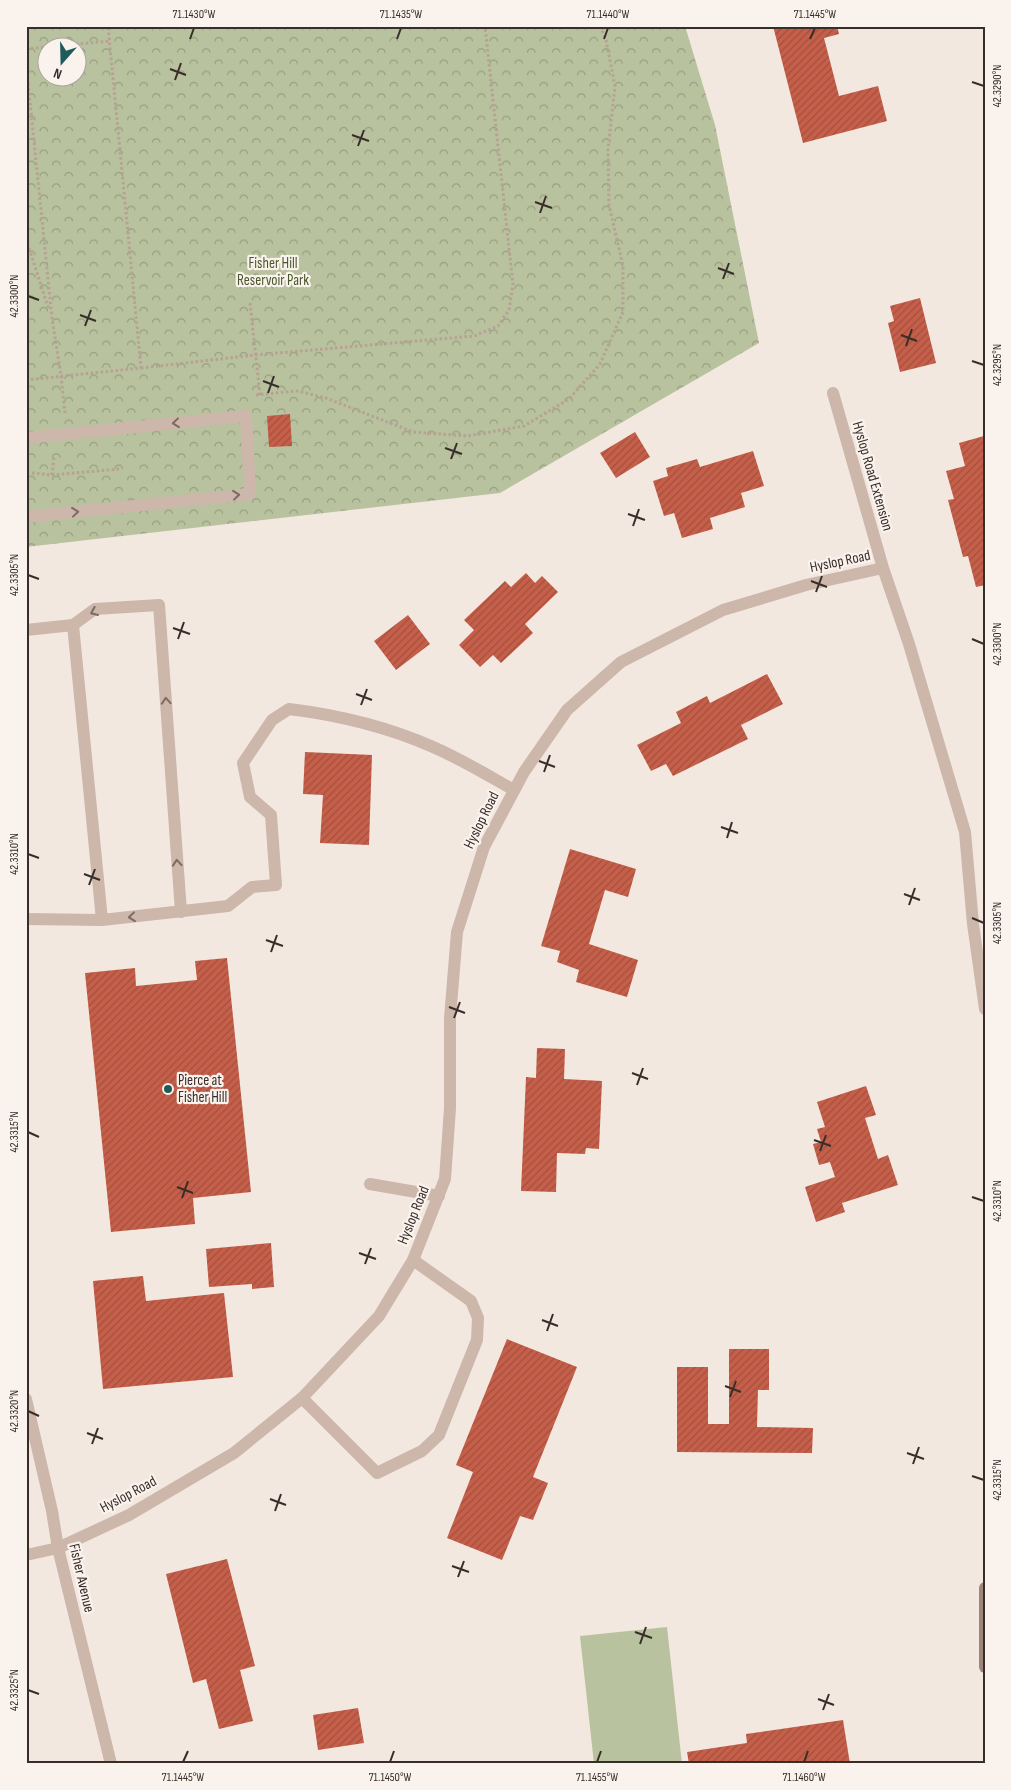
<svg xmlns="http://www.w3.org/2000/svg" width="1011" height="1790" font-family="'Sofia Sans Condensed',sans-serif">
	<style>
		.grass { fill: #b9c29e }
		.park { fill: url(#park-crowns); fill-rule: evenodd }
		.building { fill: url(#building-hatch) }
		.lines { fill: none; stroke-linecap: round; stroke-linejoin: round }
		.path { stroke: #b7a194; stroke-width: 3; stroke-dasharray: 2.5 2.5; stroke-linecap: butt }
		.service { stroke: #ccb7aa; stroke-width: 12 }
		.minor { stroke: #ccb7aa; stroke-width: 12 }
		.tertiary { stroke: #ccb7aa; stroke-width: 12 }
		.secondary { stroke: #9f867b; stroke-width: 12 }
		.oneway { stroke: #7b6b64 }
		.ticks { fill: none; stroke: #392d2a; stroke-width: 2 }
		.poi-dot { fill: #1f5b5b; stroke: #faf2ec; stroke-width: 2 }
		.labels { text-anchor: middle; stroke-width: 4.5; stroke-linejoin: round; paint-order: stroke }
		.park-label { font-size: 15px; fill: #4b582d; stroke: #faf2ec }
		.street-label { font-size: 15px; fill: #392d2a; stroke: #faf2ec }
		.poi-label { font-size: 15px; fill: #392d2a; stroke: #faf2ec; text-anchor: start }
		.neatline { fill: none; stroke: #392d2a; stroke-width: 2 }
		.ticks-label { font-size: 12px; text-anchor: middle; fill: #392d2a }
	</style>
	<defs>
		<pattern id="park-crowns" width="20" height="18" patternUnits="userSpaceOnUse" patternTransform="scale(1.25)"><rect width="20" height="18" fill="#b9c29e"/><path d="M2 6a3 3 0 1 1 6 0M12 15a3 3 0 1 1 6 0" fill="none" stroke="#979e81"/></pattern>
		<pattern id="building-hatch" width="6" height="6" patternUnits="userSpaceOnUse" patternTransform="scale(1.25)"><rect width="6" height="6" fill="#c65f4a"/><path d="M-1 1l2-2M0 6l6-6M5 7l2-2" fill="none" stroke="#a24f3e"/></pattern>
	</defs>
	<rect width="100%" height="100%" fill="#f3e8df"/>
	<!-- grass -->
	<path class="grass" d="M667,1627L682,1764H594L580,1636Z"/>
	<!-- park -->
	<path class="park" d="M26,26H685L715,125L759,343L500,493L26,547ZM48,48H78V78H48Z"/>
	<!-- building -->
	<path class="building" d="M773,26H837L839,34L824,38L839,96L878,86L887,121L803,143Z
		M920,298L936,363L900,372L888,323L894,321L890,306Z
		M290,414L292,446L269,447L267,416Z
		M635,432L650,457L616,478L600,453Z
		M984,436L985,585L976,587L968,556L963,557L948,500L954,499L946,471L965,466L959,443Z
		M753,451L764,486L741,493L745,507L710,518L713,529L682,538L674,513L664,516L653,481L668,476L666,468L697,459L700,467Z
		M526,573L535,583L542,576L558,592L525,624L533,633L501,663L493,655L480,667L459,645L474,630L464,620L505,581L511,587Z
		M408,615L430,644L396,670L374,641Z
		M767,674L783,704L741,725L748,739L673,776L666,764L651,771L637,745L681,723L676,712L707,696L710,703Z
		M305,752L372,755L369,845L320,843L323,795L303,794Z
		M570,849L636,869L628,897L605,890L589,944L638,960L627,997L576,982L579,970L557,962L560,951L541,946Z
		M227,958L251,1192L193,1198L195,1224L111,1232L85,973L135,968L136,986L197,980L195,961Z
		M537,1048L565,1049L564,1079L602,1081L599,1149L586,1148L585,1154L557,1153L556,1192L521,1191L526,1077L536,1078Z
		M866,1086L876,1115L865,1118L878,1159L888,1155L898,1185L842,1203L845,1212L816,1222L805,1187L835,1177L830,1162L819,1165L813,1144L821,1142L817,1129L825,1127L817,1102Z
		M271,1243L274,1287L252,1289V1284L209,1287L206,1249Z
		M143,1276L146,1301L224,1293L233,1377L103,1389L93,1281Z
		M507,1339L577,1367L533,1477L548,1483L533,1520L520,1516L502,1560L447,1538L473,1472L456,1465Z
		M729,1349H769V1390H758L757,1427L813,1428L812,1453L677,1452V1367H708V1424H729Z
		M227,1559L255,1666L240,1670L253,1721L219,1729L206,1679L193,1683L166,1574Z
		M358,1708L364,1743L318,1750L313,1715Z
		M843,1720L850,1764H689L687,1752L747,1743L746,1734Z"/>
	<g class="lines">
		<!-- path -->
		<path class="path" d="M26,49L110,41
			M26,63L52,318L61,376L65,413
			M26,239L49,310
			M250,303L260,395
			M141,368L255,355L474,336L498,326L509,310L513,285L485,26
			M26,380L141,368L108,26
			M256,395L297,391L326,398L413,432L468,436L524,426L569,399L600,364L623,312V266L609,205L608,149L615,86L606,40L600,26
			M32,473L52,475L119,469
			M52,475L54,457"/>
		<!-- service -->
		<path class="service" d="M26,438L246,416L250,494L26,517
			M73,625L95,609L159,605L181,912
			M26,630L73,625L102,920
			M26,919L102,920L228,906L252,887L276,885L271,815L250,797L243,763L272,720L289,709C338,715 388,727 433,747C461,759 487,775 514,790
			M370,1184L439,1196
			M302,1398L377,1473L422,1451L439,1435L477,1340L478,1318L471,1301L413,1260"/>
		<!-- minor -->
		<path class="minor" d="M833,393L883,568
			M26,1555L58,1548L129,1515L234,1453L302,1398L379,1316L413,1260L445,1179L450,1108V1018L457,932L484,847L524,772L567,710L621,662L723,610L806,585L883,568L909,644L965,832L973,924L985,1009"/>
		<!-- tertiary -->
		<path class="tertiary" d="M26,1399L52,1511L58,1548L111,1764"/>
		<!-- secondary -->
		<path class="secondary" d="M985,1588V1667"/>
	</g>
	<!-- one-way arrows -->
	<defs><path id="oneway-chevron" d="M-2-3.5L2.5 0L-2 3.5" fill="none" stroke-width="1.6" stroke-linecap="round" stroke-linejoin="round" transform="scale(1.25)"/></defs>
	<g class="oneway">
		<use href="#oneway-chevron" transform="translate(176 423) rotate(174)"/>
		<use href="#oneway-chevron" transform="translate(236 495) rotate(-6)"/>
		<use href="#oneway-chevron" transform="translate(75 512) rotate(-6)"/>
		<use href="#oneway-chevron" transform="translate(94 612) rotate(157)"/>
		<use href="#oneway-chevron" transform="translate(166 701) rotate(-94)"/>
		<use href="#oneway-chevron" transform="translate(177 863) rotate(-94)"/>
		<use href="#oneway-chevron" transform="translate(132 917) rotate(174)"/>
	</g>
	<!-- ticks -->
	<path class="ticks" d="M190,39L194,28M397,39L401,28M604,39L608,28M810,39L815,28M170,69L186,75M175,80L181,63M972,82L984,86M352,135L369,141M358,146L364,130M535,202L552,208M540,213L546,196M718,268L734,274M723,279L729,263M28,296L39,300M80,315L96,321M85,326L91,310M901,335L917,341M906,346L912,329M972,361L984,365M263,381L279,387M268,393L274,376M445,448L462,454M451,459L457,443M628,514L645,520M633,526L639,509M28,575L39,579M811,581L827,587M816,592L822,576M173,628L190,634M178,639L184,622M972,639L984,644M356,694L372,700M361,705L367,689M539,761L555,767M544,772L550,755M721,827L738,833M727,838L732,822M28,854L39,858M84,874L100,880M89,885L95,869M904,894L920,900M909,905L915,888M972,918L984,923M266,940L283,946M271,952L277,935M449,1007L465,1013M454,1018L460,1002M632,1073L648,1079M637,1085L643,1068M28,1132L39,1137M814,1140L831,1146M820,1151L826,1135M177,1187L193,1193M972,1197L984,1201M182,1198L188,1181M359,1253L376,1259M365,1264L371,1248M542,1320L558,1326M547,1331L553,1314M725,1386L741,1392M730,1397L736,1381M28,1411L39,1416M87,1433L103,1439M92,1444L98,1428M907,1453L924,1459M913,1464L919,1447M972,1476L984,1480M270,1499L286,1505M275,1511L281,1494M452,1566L469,1572M458,1577L464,1561M635,1632L652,1638M640,1644L646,1627M28,1690L39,1694M818,1699L834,1705M823,1710L829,1694M183,1762L188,1751M390,1762L394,1751M597,1762L601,1751M804,1762L808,1751"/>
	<!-- markers -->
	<circle class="poi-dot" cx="168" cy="1089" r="5"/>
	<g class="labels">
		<!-- park labels -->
		<g class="park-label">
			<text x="273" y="268">Fisher Hill<tspan x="273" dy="17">Reservoir Park</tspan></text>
		</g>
		<!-- street labels -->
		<g class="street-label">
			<text transform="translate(873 476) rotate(74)" y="5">Hyslop Road Extension</text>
			<text transform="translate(840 561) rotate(-12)" y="5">Hyslop Road</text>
			<text transform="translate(481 820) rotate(-64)" y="5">Hyslop Road</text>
			<text transform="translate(413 1215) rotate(-68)" y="5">Hyslop Road</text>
			<text transform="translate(128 1494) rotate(-28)" y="5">Hyslop Road</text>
			<text transform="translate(82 1578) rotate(77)" y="5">Fisher Avenue</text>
		</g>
		<!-- poi labels -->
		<g class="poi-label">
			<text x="178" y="1085">Pierce at<tspan x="178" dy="17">Fisher Hill</tspan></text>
		</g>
	</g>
	<!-- border -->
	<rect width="1011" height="1790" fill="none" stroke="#faf2ec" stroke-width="55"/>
	<!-- north arrow -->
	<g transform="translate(62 62) rotate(200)"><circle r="24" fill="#faf2ec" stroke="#ada39e"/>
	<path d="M0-4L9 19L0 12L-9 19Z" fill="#1f5b5b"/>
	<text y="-8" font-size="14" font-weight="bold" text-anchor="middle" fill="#392d2a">N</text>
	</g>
	<rect x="28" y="28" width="956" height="1734" class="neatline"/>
	<g class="ticks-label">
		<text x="194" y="18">71.1430°W</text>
		<text x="401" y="18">71.1435°W</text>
		<text x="608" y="18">71.1440°W</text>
		<text x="815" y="18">71.1445°W</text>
		<text transform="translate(997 86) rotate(-90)" y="4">42.3290°N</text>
		<text transform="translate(14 296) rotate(-90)" y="4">42.3300°N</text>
		<text transform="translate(997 365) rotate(-90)" y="4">42.3295°N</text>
		<text transform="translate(14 575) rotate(-90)" y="4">42.3305°N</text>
		<text transform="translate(997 644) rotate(-90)" y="4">42.3300°N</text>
		<text transform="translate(14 854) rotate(-90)" y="4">42.3310°N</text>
		<text transform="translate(997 923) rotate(-90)" y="4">42.3305°N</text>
		<text transform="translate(14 1132) rotate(-90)" y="4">42.3315°N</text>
		<text transform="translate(997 1201) rotate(-90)" y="4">42.3310°N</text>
		<text transform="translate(14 1411) rotate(-90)" y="4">42.3320°N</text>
		<text transform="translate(997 1480) rotate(-90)" y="4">42.3315°N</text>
		<text transform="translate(14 1690) rotate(-90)" y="4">42.3325°N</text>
		<text x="183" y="1781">71.1445°W</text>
		<text x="390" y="1781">71.1450°W</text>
		<text x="597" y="1781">71.1455°W</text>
		<text x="804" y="1781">71.1460°W</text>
	</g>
</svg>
